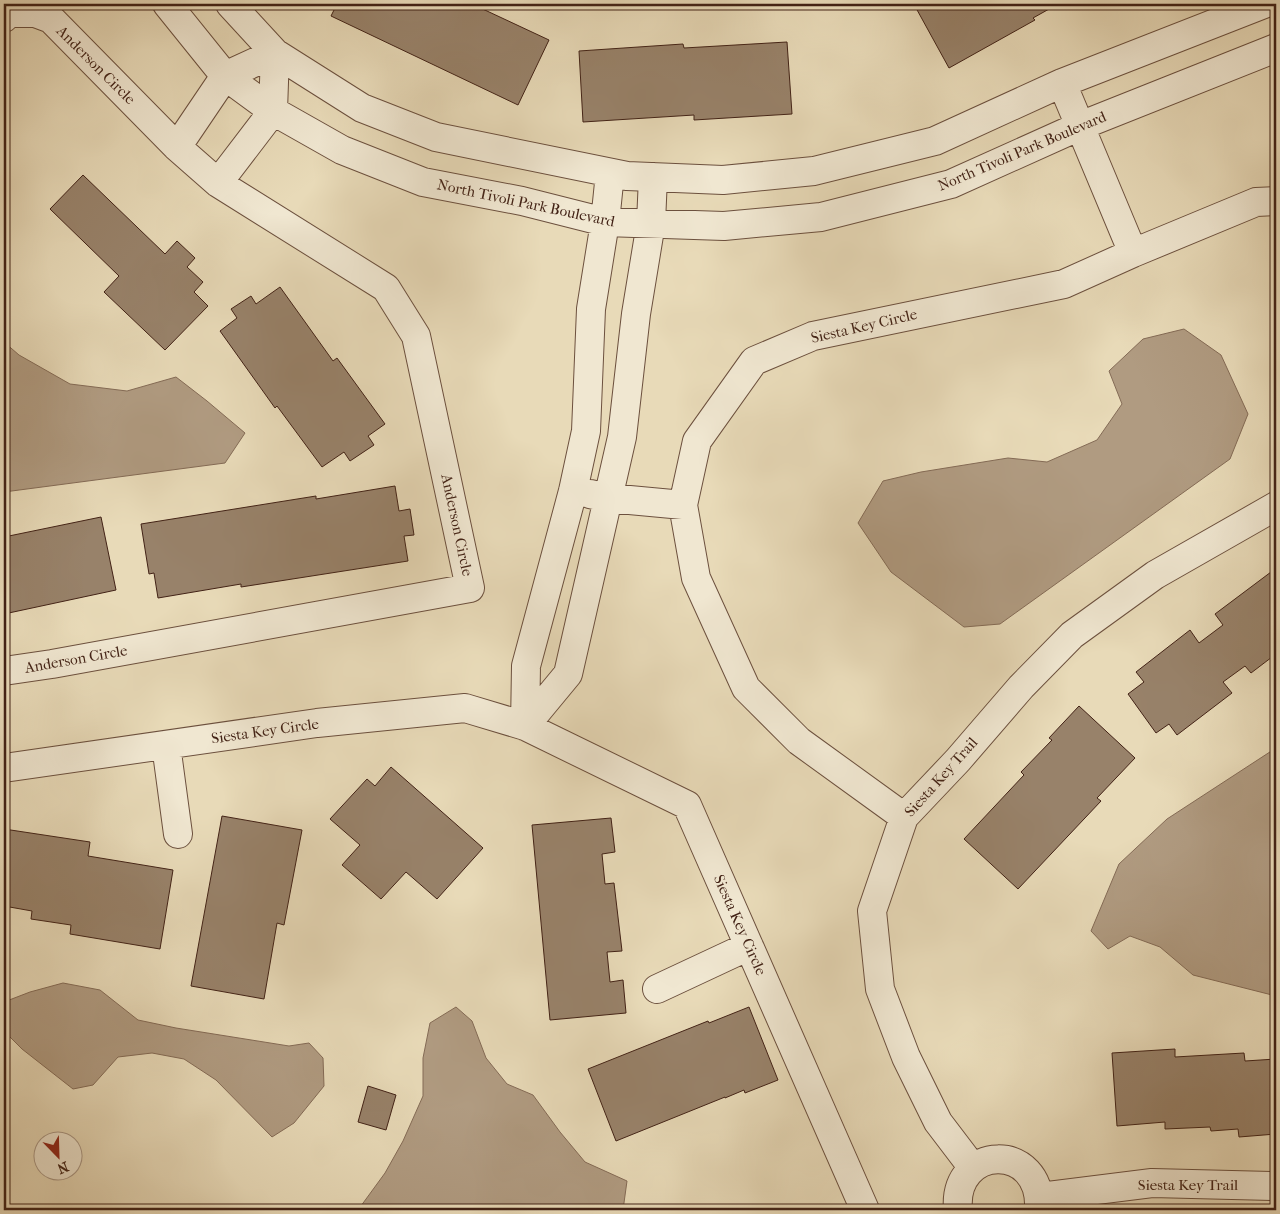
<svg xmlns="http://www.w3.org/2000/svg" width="1280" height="1214" font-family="'IM FELL French Canon',serif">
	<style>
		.water { fill: #b09b81; stroke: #846b56 }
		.building { fill: #98826a; stroke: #422216 }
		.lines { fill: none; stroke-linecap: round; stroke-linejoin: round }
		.minor-casing { stroke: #6c503e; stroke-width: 30 }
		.minor { stroke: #f0e7d1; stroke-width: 28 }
		.labels { text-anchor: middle; stroke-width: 5; stroke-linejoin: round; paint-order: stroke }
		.street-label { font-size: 15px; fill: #422216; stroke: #f0e7d1 }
	</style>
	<rect width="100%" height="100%" fill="#e8dab8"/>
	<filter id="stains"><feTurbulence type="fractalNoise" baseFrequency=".004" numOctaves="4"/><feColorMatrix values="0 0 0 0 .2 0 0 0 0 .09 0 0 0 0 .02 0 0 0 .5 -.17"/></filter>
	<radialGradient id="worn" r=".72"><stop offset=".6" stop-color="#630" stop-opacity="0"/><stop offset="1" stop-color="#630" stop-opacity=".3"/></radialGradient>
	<!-- water -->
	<path class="water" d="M1184,329L1221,355L1248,414L1230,459L1000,624L964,627L891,572L858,523L883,481L921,472L1008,458L1047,462L1097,440L1122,404L1109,371L1143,339Z
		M4,342L19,355L70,384L127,391L176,377L207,401L245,433L225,463L4,492Z
		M1276,748V996L1193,975L1160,947L1130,936L1108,949L1091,931L1119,864L1167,819Z
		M63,983L100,990L138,1020L176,1028L289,1046L309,1043L323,1058L324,1086L294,1123L272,1137L216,1080L184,1059L152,1053L118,1057L93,1085L73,1089L22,1049L4,1031V1002L30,992Z
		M456,1007L472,1021L486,1058L507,1084L533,1095L560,1132L585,1162L627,1181L623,1210H358L385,1173L403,1141L423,1096V1058L430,1023Z"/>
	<!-- building -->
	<path class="building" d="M337,4H472L549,40L518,105L331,16Z
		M923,4H1058L1033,18L1035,20L949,68L916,8Z
		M787,42L792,114L694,120V115L583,122L579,51L683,44L684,48Z
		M83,175L165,254L177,241L195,258L187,267L203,282L194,292L208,306L165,350L104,292L119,276L50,209Z
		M280,287L333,361L337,358L385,424L368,436L374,445L350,461L344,452L322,467L277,406L275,408L220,331L237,318L231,309L251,296L256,304Z
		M395,486L399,511L410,509L414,535L404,536L408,561L241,587V584L158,598L154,573L149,574L141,524L316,496V499Z
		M101,517L116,590L4,614V537Z
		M1271,572L1276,579V654L1251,673L1245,666L1223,682L1232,693L1177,735L1169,724L1156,733L1128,694L1144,682L1136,672L1190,630L1199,643L1223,625L1215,614Z
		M1079,706L1135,758L1097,798L1101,801L1018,889L964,839L1024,775L1021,772L1052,740L1049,738Z
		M391,767L483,848L437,899L406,872L381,899L342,865L360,845L330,819L367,779L375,786Z
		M222,816L302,830L284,925L277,923L264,999L191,986Z
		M611,818L615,852L602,854L605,884L614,883L622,951L607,952L610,982L623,980L626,1013L550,1020L532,825Z
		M4,829L90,842L88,856L173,870L160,949L70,934L71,925L31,919L32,911L4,906Z
		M749,1007L778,1080L745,1093L744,1090L725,1098V1097L616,1141L588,1069L708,1021L709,1023Z
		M1175,1049V1057L1244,1053L1245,1061L1276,1059V1134L1239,1137L1238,1129L1211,1131L1210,1127L1165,1129V1122L1117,1126L1112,1053Z
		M368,1086L396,1095L386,1130L358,1122Z"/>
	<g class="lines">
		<defs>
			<path id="minor" d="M167,4L225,76L273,111L342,150L423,182L522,201L605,222L724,226L821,217L951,184L1080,126L1276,48
				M230,4L275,53L362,108L436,137L627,176L723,180L814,171L935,141L1062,83L1264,4
				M4,18L9,13H35L51,19L177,147L218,183L386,288L416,336L470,588L52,664L4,671
				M1062,83L1133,253
				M177,147L225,76L275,53L273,111L218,183
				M590,494L608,498L683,505
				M525,726L568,674L622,437L636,314L651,223L653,177
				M525,726L526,666L573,491L586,431L591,309L605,222L610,173
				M166,745L178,834
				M4,768L317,723L465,708L525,726L687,805L865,1210
				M904,817L799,741L746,688L696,578L683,505L697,441L754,361L813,336L1064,284L1133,253L1256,202L1276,201
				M657,989L749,946
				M973,1168L938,1122L906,1057L880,989L872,911L904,817L958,760L1021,687L1072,635L1155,575L1276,506
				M1040,1197L1152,1183L1276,1186
				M958,1210C952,1144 1043,1141 1039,1210"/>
		</defs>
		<!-- minor casing -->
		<use href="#minor" class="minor-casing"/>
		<!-- minor -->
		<use href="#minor" class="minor"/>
	</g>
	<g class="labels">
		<!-- street labels -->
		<g class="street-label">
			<text transform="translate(96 65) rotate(45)" y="5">Anderson Circle</text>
			<text transform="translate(1022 151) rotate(-23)" y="5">North Tivoli Park Boulevard</text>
			<text transform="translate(526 203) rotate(12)" y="5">North Tivoli Park Boulevard</text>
			<text transform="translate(864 326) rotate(-13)" y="5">Siesta Key Circle</text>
			<text transform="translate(457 525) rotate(78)" y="5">Anderson Circle</text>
			<text transform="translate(76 659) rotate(-10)" y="5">Anderson Circle</text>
			<text transform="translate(265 731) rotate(-8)" y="5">Siesta Key Circle</text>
			<text transform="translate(941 777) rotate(-48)" y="5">Siesta Key Trail</text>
			<text transform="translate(740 925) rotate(66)" y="5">Siesta Key Circle</text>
			<text x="1188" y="1190">Siesta Key Trail</text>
		</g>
	</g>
	<!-- margin -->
	<rect width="1280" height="1214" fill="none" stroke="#e8dab8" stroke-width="20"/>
	<rect x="5" y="5" width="1270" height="1204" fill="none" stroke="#422216" stroke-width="2.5"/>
	<rect x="10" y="10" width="1260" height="1194" fill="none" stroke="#422216"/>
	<!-- north arrow -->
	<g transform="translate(58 1156) rotate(157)"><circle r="24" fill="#f0e7d1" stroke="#aa9886"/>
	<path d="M0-4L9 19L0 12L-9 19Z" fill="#8f2418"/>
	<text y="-8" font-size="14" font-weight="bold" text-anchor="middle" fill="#422216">N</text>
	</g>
	<rect width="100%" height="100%" filter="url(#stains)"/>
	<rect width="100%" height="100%" fill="url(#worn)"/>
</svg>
